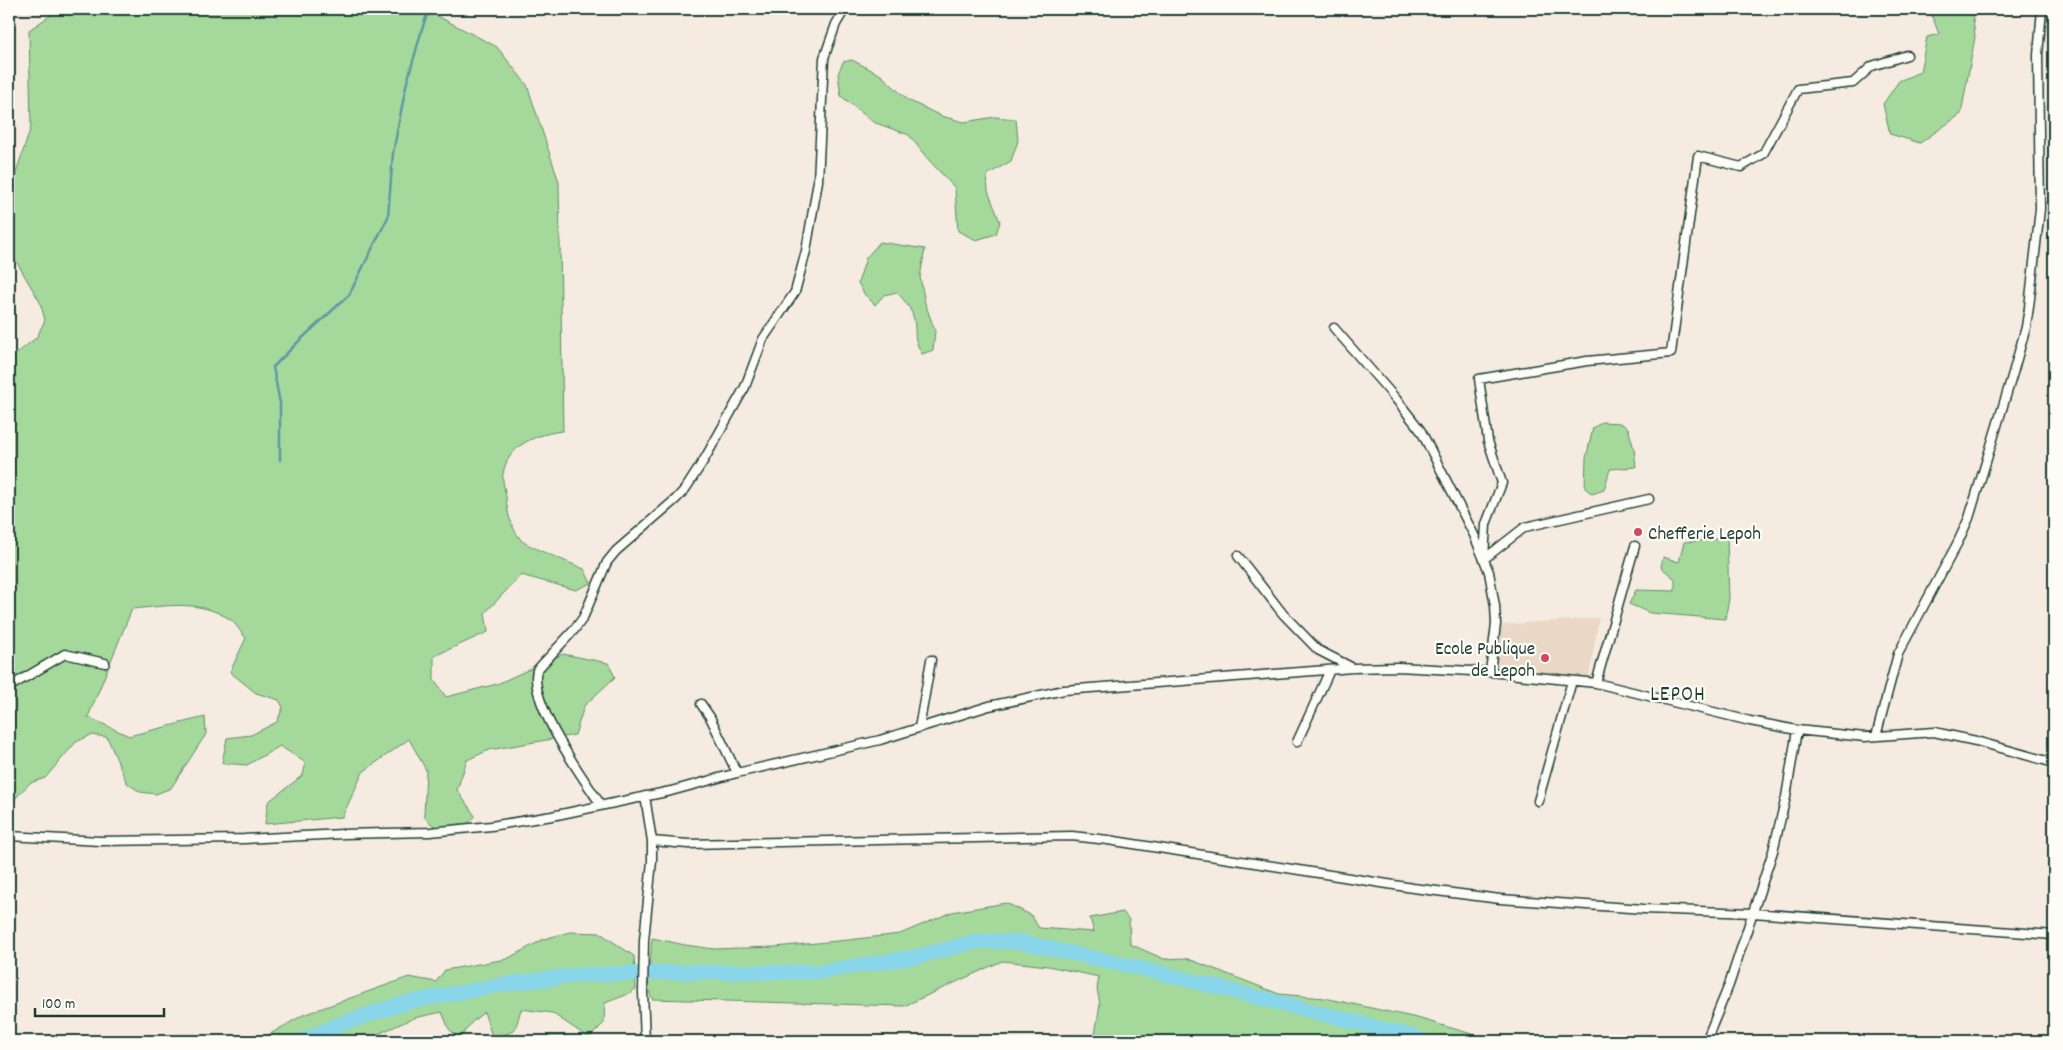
<svg xmlns="http://www.w3.org/2000/svg" width="2063" height="1050" font-family="Dekko,sans-serif">
	<style>
		.built { fill: #ebd7c5 }
		.green { fill: #a5d99c; stroke: #628b68 }
		.lines { fill: none; stroke-linecap: round; stroke-linejoin: round }
		.stream { stroke: #5f98a1; stroke-width: 2.5 }
		.river { stroke: #89d5e9; stroke-width: 15 }
		.minor-casing { stroke: #1f3d34; stroke-width: 11 }
		.minor { stroke: #fdfcf7; stroke-width: 8 }
		.poi-dot { fill: #d1495b; stroke: #fdfcf7; stroke-width: 2 }
		.labels { text-anchor: middle; stroke-width: 4.5; stroke-linejoin: round; paint-order: stroke }
		.poi-label { font-size: 19px; fill: #1f3d34; stroke: #fdfcf7; text-anchor: start }
		.quarter-label { font-size: 21px; letter-spacing: 1px; fill: #1f3d34; stroke: #fdfcf7 }
	</style>
	<rect width="100%" height="100%" fill="#f5ebe0"/>
	<filter id="ink" filterUnits="userSpaceOnUse"><feTurbulence type="fractalNoise" baseFrequency=".02" numOctaves="2"/><feDisplacementMap in="SourceGraphic" scale="10" xChannelSelector="R" yChannelSelector="G"/><feConvolveMatrix kernelMatrix="1 2 1 2 8 2 1 2 1" color-interpolation-filters="sRGB"/></filter>
	<g filter="url(#ink)">
		<!-- built -->
		<path class="built" d="M1599,618L1588,682L1498,677L1496,644L1498,625Z"/>
		<!-- green -->
		<path class="green" d="M60,9H424L497,47L527,85L559,182L563,431C537,434 508,444 503,474C502,481 505,490 506,497C507,512 511,528 521,540C526,546 573,564 584,569L591,583L576,590L521,575L485,613L488,632L434,656V680L446,697L497,684L563,654L608,663L615,677L584,706L575,735L489,750L467,760L457,790L475,816C468,826 452,832 440,828C433,827 428,821 424,816L426,770L409,739L363,772L342,817L265,824L268,802L303,775L306,763L280,746L247,765L222,763L227,738L251,735L277,722L283,707L279,700L256,693L230,672L246,638C241,633 236,624 231,620C200,599 167,606 132,609L88,717L129,736L205,717L206,734L171,788L156,794L140,792L127,783L107,737L91,735L76,742L45,778L30,783L9,805V360L37,337L45,320L40,302L9,249V194L31,127L29,30Z
			M1927,9H1972L1975,37L1961,114L1920,143L1890,134L1883,104L1899,81L1920,72L1927,37L1939,34L1931,13Z
			M852,60L881,75L908,100L941,116L964,122L995,117L1016,119L1018,141L1011,161L987,175L988,191L1000,222L996,234L976,240L958,231L955,188L927,158L909,135L873,122L841,96L838,74L843,62Z
			M880,242L925,249L920,277L925,303L935,331L933,350L922,354C912,336 917,337 914,319C911,308 904,300 897,292L884,295L875,305L865,295L858,283L866,258Z
			M1602,422L1620,423L1628,428L1634,449L1636,467L1610,469L1604,490L1592,494L1585,488L1586,458L1593,428Z
			M1727,538L1729,599L1725,619L1650,613L1629,604L1636,590L1675,591V579L1661,567L1663,557L1679,562L1684,542Z
			M1006,903L1031,915L1039,928L1094,932L1090,918L1123,912L1129,920L1130,944L1164,959L1186,958L1279,994L1324,998L1362,1006L1417,1018L1496,1041H1094L1100,1004L1097,989L1099,977L1048,966L1002,961L904,1006L652,999L648,988L652,938L685,945L714,949L775,947L848,940L900,934L952,912Z
			M570,932L600,933L634,956L636,989L626,995L605,1003L604,1023L589,1038L552,1013L521,1009C515,1031 516,1034 492,1036L484,1012L472,1022L459,1039L449,1029L442,1012L414,1018L362,1041H258L303,1015L409,977L436,982L445,970L507,959L544,939Z
			M566,1035V1041H549V1036Z"/>
		<g class="lines">
			<!-- stream -->
			<path class="stream" d="M280,460V403L273,367L298,342L349,295L388,217L393,153L406,86L422,29L429,9"/>
			<!-- river -->
			<path class="river" d="M301,1041L343,1023L404,1003L506,984L578,975L682,972H819L920,956L978,941L1021,942L1157,972L1414,1037L1424,1041"/>
			<defs>
				<path id="minor" d="M1334,328L1396,399L1421,431L1474,535L1489,572L1495,606L1496,624L1490,672
					M1649,499L1525,527L1484,559L1486,524L1502,483L1488,441L1479,379L1587,361L1671,353L1698,156L1741,167L1763,154L1798,89L1853,83L1872,66L1907,55
					M1238,556L1283,614L1318,650L1353,668
					M1596,683L1635,546
					M9,687L65,654L105,663
					M701,704L710,717L737,773
					M919,728L931,660
					M1876,736L1898,654L1958,542L1969,518L2013,373L2026,327L2029,307L2040,209L2038,55L2042,9
					M1297,742L1330,670
					M645,796L652,841V861L644,940L643,992L645,1041
					M1538,801L1572,681
					M601,805C583,778 528,702 537,670L574,630L583,618L607,562L616,551L676,499L686,488L704,460L745,387L763,339L795,292L806,251L818,181L824,58L836,24L845,9
					M9,836L100,841L244,839L343,834L430,832L491,826L552,816L671,791L737,773L880,740L989,706L1064,690L1353,668L1398,667L1490,672L1596,683L1750,721L1797,730L1865,737L1934,732L1976,741L2054,763
					M652,841L688,844L1072,836L1108,840L1413,888L1500,899L1644,909L1753,913L2054,935
					M1706,1041L1729,985L1773,851L1786,797L1797,730"/>
			</defs>
			<!-- minor casing -->
			<use href="#minor" class="minor-casing"/>
			<!-- minor -->
			<use href="#minor" class="minor"/>
		</g>
	</g>
	<!-- markers -->
	<g class="poi-dot">
		<circle cx="1638" cy="532" r="5"/>
		<circle cx="1545" cy="658" r="5"/>
	</g>
	<g class="labels">
		<!-- poi labels -->
		<g class="poi-label">
			<text x="1648" y="539">Chefferie Lepoh</text>
			<text x="1535" y="654" text-anchor="end">Ecole Publique<tspan x="1535" dy="22">de Lepoh</tspan></text>
		</g>
		<!-- quarter labels -->
		<g class="quarter-label">
			<text x="1678" y="700">LEPOH</text>
		</g>
	</g>
	<!-- margin -->
	<rect width="2063" height="1050" fill="none" stroke="#fdfcf7" stroke-width="30"/>
	<rect x="15" y="15" width="2033" height="1020" fill="none" stroke="#1f3d34" stroke-width="2" filter="url(#ink)"/>
	<!-- scale -->
	<path d="M35 1008v8h129v-8" fill="none" stroke="#1f3d34" stroke-width="2.5"/>
	<text x="42" y="1008" font-size="15" fill="#1f3d34" stroke="#fdfcf7" stroke-width="4" paint-order="stroke">100 m</text>
</svg>
